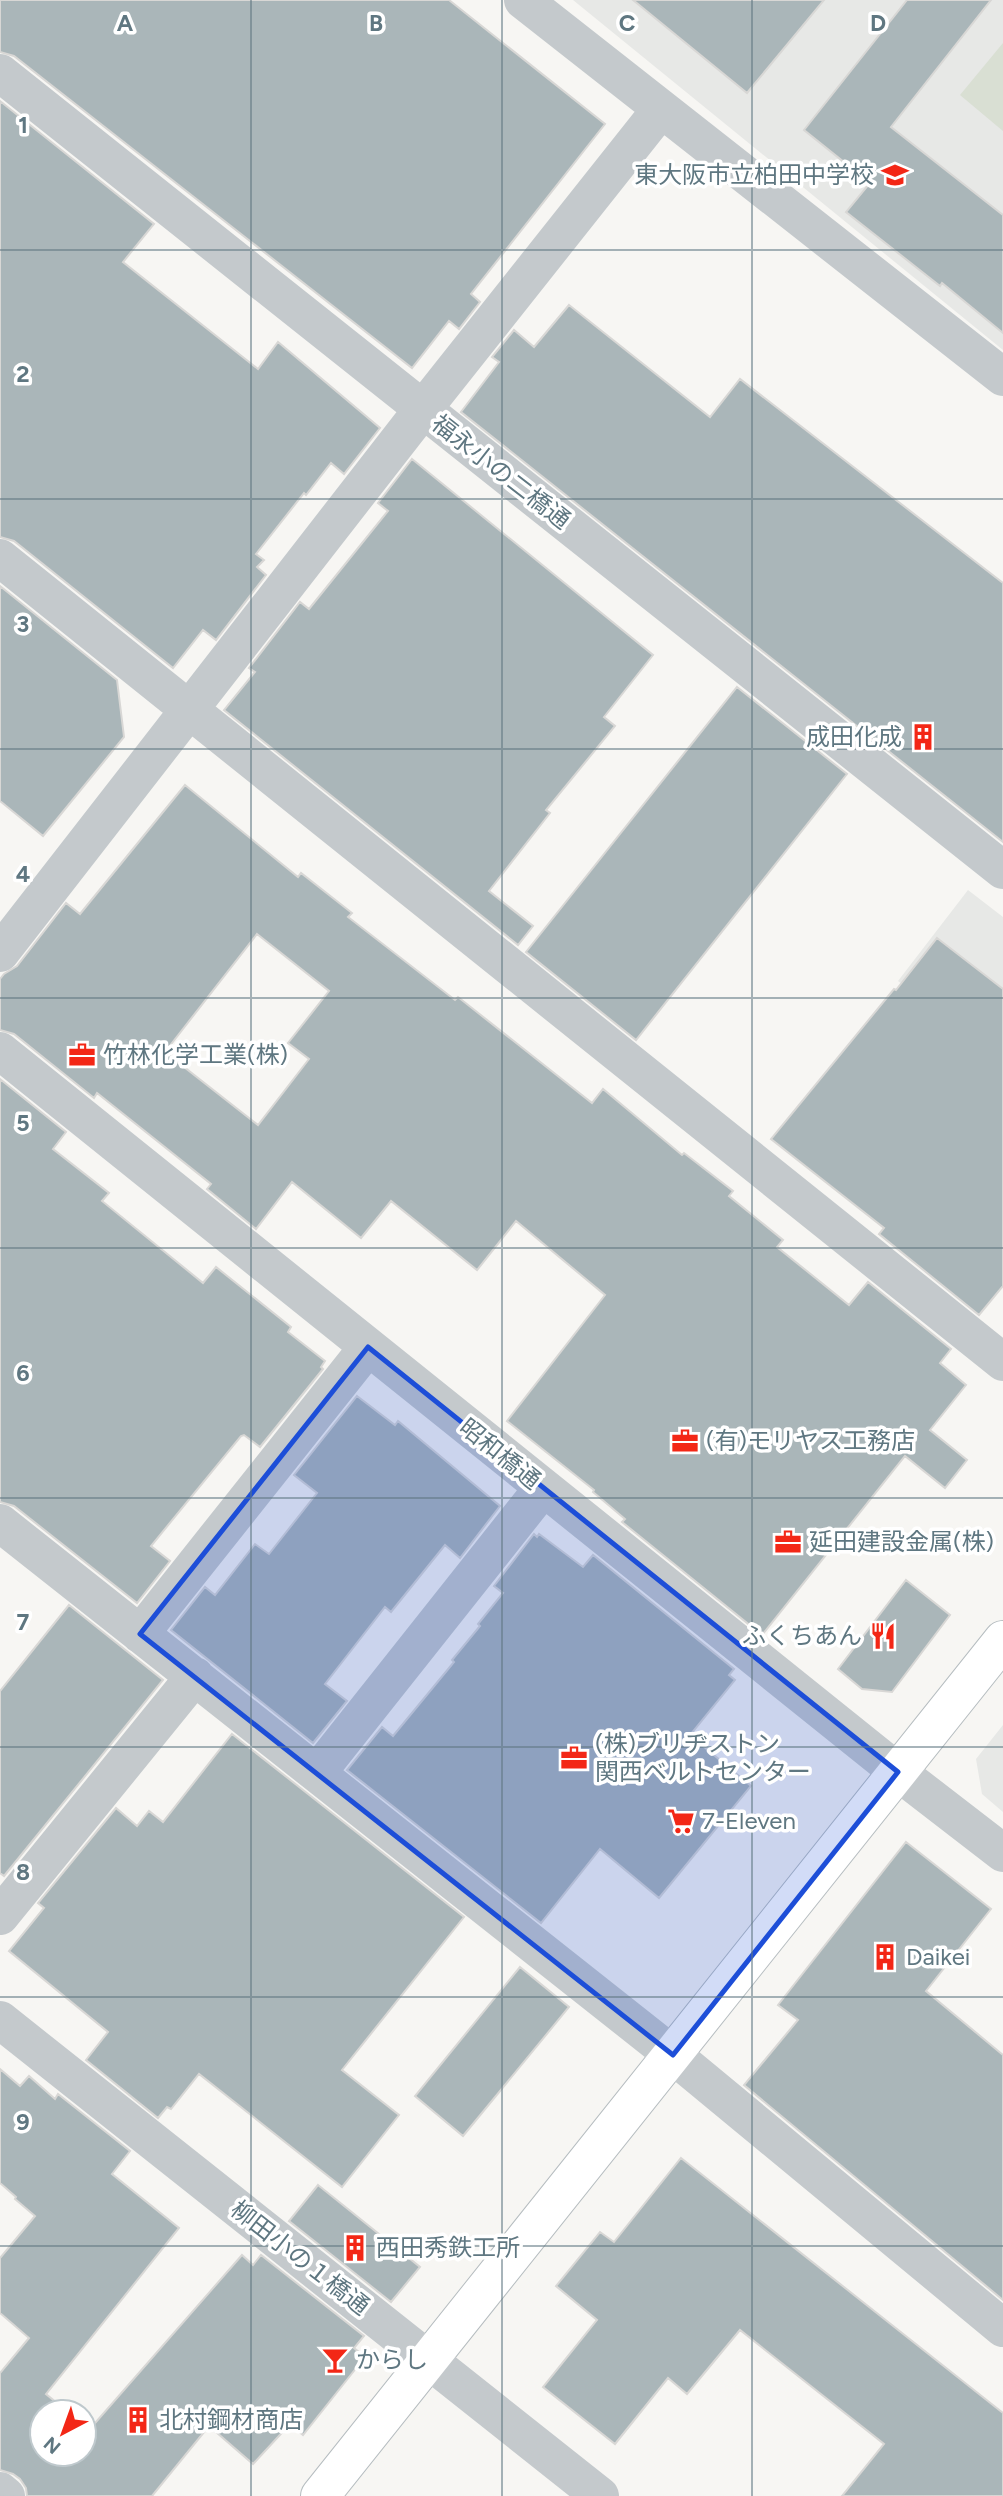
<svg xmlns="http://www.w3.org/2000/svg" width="1003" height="2496" font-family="Figtree,'Noto Sans JP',sans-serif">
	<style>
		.built { fill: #e7e8e6 }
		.green { fill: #d9dfd3 }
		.building { fill: #aab6b9; stroke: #d8d7d5; stroke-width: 2; fill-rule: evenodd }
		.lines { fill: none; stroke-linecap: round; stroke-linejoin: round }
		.secondary-casing { stroke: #b6bdc0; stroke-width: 40 }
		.street { stroke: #c4c9cc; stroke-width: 38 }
		.secondary { stroke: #fff; stroke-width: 38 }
		.marked { fill: #1d4ed8; fill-opacity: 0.2; stroke: #1d4ed8; stroke-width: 5; stroke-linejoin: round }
		.grid { fill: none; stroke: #5f7781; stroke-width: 2; stroke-opacity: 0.55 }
		.labels { text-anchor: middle; stroke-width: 7; stroke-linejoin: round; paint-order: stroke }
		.poi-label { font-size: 24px; fill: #5f7781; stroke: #fff; text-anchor: start }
		.street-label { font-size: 24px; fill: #5f7781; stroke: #fff }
		.grid-label { font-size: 23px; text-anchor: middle; font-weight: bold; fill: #5f7781; stroke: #fff; stroke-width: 7; stroke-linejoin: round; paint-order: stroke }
	</style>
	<rect width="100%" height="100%" fill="#f7f6f3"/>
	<!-- built -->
	<path class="built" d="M573,0H1003V350Z
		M968,890L1003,917V1042L993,1054L898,981Z
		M1003,1725V1812L982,1794L976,1759Z"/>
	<!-- green -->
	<path class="green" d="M1003,43V131L960,95Z"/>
	<!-- building -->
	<path class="building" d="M0,0H449L605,124L471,294L480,302L459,329L449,321L412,368L14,56L0,52Z
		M633,0H824L747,93Z
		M907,0H991L891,127L1003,215V333L942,283L940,286L846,212L870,183L804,130Z
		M0,101L154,224L123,262L258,369L278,342L380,428L344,474L331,463L306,495L304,493L256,554L264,560L257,567L266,575L216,640L203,630L173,668L14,541L0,537Z
		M569,305L710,417L740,379L1003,583V842L461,412L499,362L492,357L514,330L534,347Z
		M412,459L653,655L604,717L615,726L546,810L550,813L489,891L533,926L518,945L224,710L255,672L249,668L300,602L309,609L388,511L378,503Z
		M0,586L117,680L124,737L43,836L0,801Z
		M737,687L847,774L636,1040L526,952Z
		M185,785L298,877L301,873L352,913L348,917L455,1000L458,997L592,1103L603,1089L682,1155L684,1153L733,1191L729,1196L783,1240L777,1247L849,1305L868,1282L951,1349L940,1363L966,1385L930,1430L967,1460L945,1488L905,1456L762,1635L622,1522L625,1519L593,1492L594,1490L507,1421L605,1295L516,1221L477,1270L391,1201L361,1238L292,1182L256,1229L207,1189L211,1184L97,1093L94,1098L14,1034L0,1030V979L4,974L17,966L66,903L80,914ZM257,934L329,991L288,1043L309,1059L258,1125L165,1052Z
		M937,938L1003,989V1286L979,1315L879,1234L884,1228L771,1139L894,989L896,990Z
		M0,1079L66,1132L53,1149L109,1193L102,1201L203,1283L216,1267L291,1327L288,1332L325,1361L321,1367L323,1369L260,1447L244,1435L241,1436L151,1546L170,1561L137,1603L14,1506L0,1502Z
		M357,1396L395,1425L398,1421L500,1506L460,1558L445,1545L391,1612L385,1607L325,1684L347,1701L313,1743L171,1630L205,1587L215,1595L255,1544L269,1554L317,1493L294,1475Z
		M534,1534L537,1537L539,1534L583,1567L593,1555L734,1669L729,1675L735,1680L690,1735L751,1786L659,1898L600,1849L541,1923L347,1770L382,1727L393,1736L454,1662L452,1660L480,1626L478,1624L503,1593L494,1586Z
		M906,1580L950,1615L892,1692L862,1689L838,1669Z
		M69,1605L163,1680L4,1876L0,1873V1691Z
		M232,1734L464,1917L342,2070L399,2115L342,2187L199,2074L171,2109L167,2107L158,2118L86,2060L108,2032L9,1951L44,1908L38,1903L116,1808L137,1826L149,1811L163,1822Z
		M906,1842L991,1909L926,1991L1003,2055V2300L744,2085L798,2020L778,2005Z
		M520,1967L569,2007L463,2136L415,2096Z
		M0,2069L20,2086L29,2076L55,2099L58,2094L130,2151L112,2174L179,2228L46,2394L68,2412H42V2454H84V2425L89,2430L242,2255L253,2265L261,2255L364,2336L354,2348L365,2357L303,2435L290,2424L253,2464L209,2426L152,2496H27L26,2488L20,2479L13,2474L0,2470V2373L29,2338L0,2313V2258L35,2216L15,2199L16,2197L0,2183Z
		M681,2158L1003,2413V2496H842L884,2444L740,2330L687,2394L668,2378L615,2444L543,2387L597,2320L556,2286L600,2232L614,2242Z
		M318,2185L420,2267L391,2302L289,2221Z"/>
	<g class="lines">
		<defs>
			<path id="secondary" d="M320,2496L1003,1640"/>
		</defs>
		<!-- secondary casing -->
		<use href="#secondary" class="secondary-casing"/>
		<!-- street -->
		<path class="street" d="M523,0L1003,377
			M0,73L1003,870
			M0,558L1003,1362
			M0,953L423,409L661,109
			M0,1051L898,1772L1003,1853
			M0,1523L673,2055L1003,2328
			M140,1634L368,1347
			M317,1773L543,1488
			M0,1916L195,1676
			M0,2020L600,2496
			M0,2491L6,2496"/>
		<!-- secondary -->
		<use href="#secondary" class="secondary"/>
	</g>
	<!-- marked area -->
	<path class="marked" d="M368,1347L898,1772L673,2055L140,1634Z"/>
	<!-- grid -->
	<path class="grid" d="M251,0V2496M502,0V2496M752,0V2496M0,250H1003M0,499H1003M0,749H1003M0,998H1003M0,1248H1003M0,1498H1003M0,1747H1003M0,1997H1003M0,2246H1003"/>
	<!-- icons -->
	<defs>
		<symbol id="school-bare" viewBox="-9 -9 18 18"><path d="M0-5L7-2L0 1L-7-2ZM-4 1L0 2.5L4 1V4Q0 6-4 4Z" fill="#f32716" stroke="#fff" stroke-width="2.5" paint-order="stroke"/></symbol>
		<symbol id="building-bare" viewBox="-9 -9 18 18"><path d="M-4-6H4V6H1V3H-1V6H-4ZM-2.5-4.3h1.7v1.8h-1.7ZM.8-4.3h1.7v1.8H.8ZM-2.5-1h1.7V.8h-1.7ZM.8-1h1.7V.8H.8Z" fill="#f32716" stroke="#fff" stroke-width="2.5" paint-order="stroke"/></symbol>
		<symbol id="office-bare" viewBox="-9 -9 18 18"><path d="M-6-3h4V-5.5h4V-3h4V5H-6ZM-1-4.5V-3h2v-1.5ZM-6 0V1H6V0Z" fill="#f32716" stroke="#fff" stroke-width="2.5" paint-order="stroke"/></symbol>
		<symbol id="restaurant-bare" viewBox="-9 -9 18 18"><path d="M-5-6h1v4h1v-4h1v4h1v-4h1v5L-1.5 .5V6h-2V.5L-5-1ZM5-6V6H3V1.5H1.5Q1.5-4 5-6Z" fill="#f32716" stroke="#fff" stroke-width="2.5" paint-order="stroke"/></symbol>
		<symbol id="supermarket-bare" viewBox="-9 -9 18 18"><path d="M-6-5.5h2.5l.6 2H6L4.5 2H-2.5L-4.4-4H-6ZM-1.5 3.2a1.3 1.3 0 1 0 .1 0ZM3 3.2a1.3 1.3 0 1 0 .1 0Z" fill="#f32716" stroke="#fff" stroke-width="2.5" paint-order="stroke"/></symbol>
		<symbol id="bar-bare" viewBox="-9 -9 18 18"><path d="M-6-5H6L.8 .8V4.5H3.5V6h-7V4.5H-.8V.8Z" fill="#f32716" stroke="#fff" stroke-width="2.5" paint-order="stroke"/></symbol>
	</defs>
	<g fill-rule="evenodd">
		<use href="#school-bare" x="876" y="156" width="38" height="38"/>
		<use href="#building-bare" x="904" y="718" width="38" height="38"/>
		<use href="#office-bare" x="63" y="1036" width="38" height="38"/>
		<use href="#office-bare" x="666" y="1422" width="38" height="38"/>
		<use href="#office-bare" x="769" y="1523" width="38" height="38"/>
		<use href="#restaurant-bare" x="864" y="1617" width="38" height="38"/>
		<use href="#office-bare" x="555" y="1739" width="38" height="38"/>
		<use href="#supermarket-bare" x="662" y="1802" width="38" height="38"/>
		<use href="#building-bare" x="866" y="1938" width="38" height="38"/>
		<use href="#building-bare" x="336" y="2229" width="38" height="38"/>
		<use href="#bar-bare" x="316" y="2341" width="38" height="38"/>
		<use href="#building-bare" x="119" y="2401" width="38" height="38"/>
	</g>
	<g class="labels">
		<!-- poi labels -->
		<g class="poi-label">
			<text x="874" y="183" text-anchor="end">東大阪市立柏田中学校</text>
			<text x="902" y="745" text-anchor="end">成田化成</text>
			<text x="103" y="1063">竹林化学工業(株)</text>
			<text x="706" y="1449">(有)モリヤス工務店</text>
			<text x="809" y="1550">延田建設金属(株)</text>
			<text x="862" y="1644" text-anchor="end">ふくちあん</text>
			<text x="595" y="1752">(株)ブリヂストン<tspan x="595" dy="28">関西ベルトセンター</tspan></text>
			<text x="702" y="1829">7-Eleven</text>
			<text x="906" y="1965">Daikei</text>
			<text x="376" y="2256">西田秀鉄工所</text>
			<text x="356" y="2368">からし</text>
			<text x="159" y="2428">北村鋼材商店</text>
		</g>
		<!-- street labels -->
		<g class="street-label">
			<text transform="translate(501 472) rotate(38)" y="8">福永小の二橋通</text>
			<text transform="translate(500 1454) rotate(39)" y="8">昭和橋通</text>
			<text transform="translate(300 2258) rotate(38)" y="8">柳田小の１橋通</text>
		</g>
	</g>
	<g class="grid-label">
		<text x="125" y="31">A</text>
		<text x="376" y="31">B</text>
		<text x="627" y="31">C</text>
		<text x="878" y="31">D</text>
		<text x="23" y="133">1</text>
		<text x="23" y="382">2</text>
		<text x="23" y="632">3</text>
		<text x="23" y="882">4</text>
		<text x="23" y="1131">5</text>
		<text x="23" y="1381">6</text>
		<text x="23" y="1630">7</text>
		<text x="23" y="1880">8</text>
		<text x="23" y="2130">9</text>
	</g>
	<!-- north arrow -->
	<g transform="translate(63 2433) rotate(221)"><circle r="33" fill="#ffffff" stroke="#bfc9cd" stroke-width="2"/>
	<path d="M0-5L12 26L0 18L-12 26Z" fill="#f32716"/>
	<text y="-10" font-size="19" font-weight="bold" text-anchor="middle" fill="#5f7781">N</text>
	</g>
</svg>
